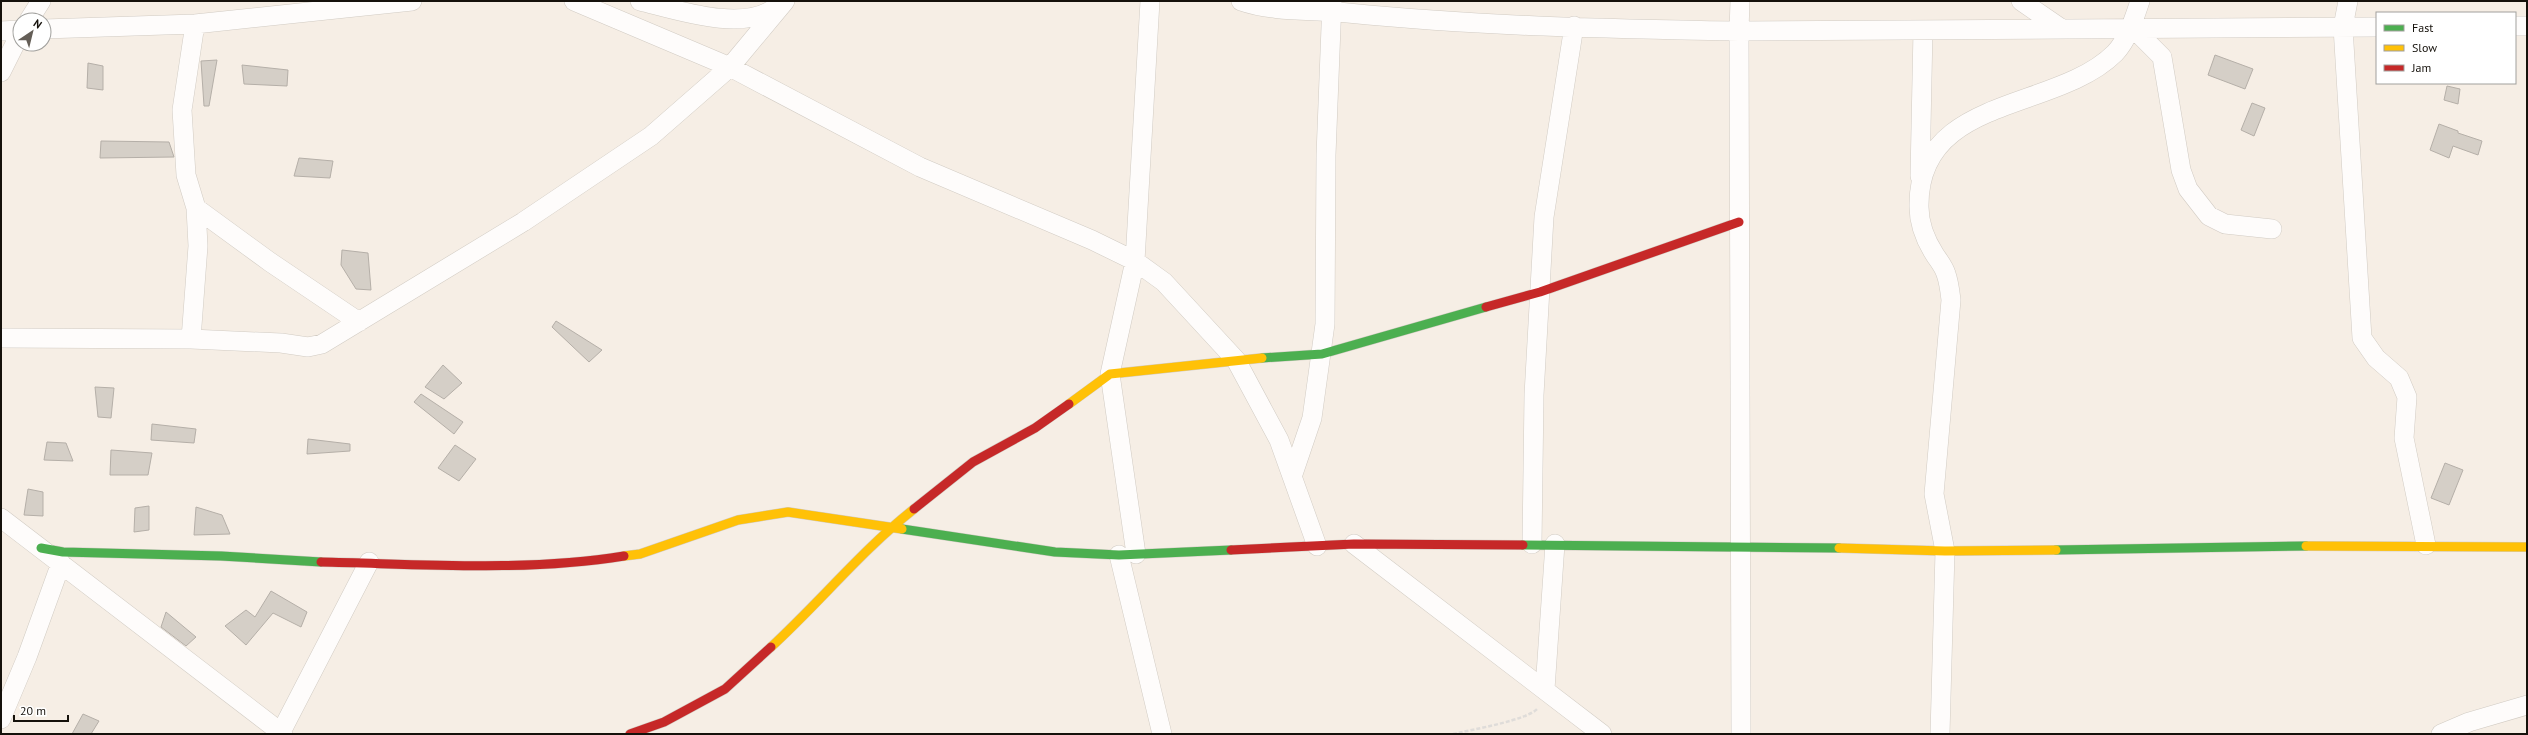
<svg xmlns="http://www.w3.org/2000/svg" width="2528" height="735" font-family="'PT Sans',sans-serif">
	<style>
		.building { fill: #d5cfc7; stroke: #b5afa8 }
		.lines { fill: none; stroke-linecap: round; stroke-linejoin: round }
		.street-casing { stroke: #d1cbc3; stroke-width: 20 }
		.fast-casing { stroke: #d1cbc3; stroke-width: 10 }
		.slow-casing { stroke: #d1cbc3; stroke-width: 10 }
		.jam-casing { stroke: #d1cbc3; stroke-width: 10 }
		.path { stroke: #dfdcd9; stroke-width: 2.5; stroke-dasharray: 4 2; stroke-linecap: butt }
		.street { stroke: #fefcfb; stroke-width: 19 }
		.fast { stroke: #4caf50; stroke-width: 9 }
		.slow { stroke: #ffc107; stroke-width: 9 }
		.jam { stroke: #c62828; stroke-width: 9 }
	</style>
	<rect width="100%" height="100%" fill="#f6eee5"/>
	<!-- building -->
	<path class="building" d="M2215,55L2253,69L2245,89L2208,75Z
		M217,60L209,106H204L201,61Z
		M88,63L103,66V90L87,88Z
		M242,65L288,70L287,86L244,84Z
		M2447,86L2460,89L2458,104L2444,100Z
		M2252,103L2265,108L2254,136L2241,130Z
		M2439,124L2458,131V133L2482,141L2478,155L2453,146L2449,158L2430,150Z
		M101,141L169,142L174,157L100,158Z
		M299,158L333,161L330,178L294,176Z
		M342,250L368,253L371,290L356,289L341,265Z
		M556,321L602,350L589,362L552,327Z
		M443,365L462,383L444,399L425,387Z
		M95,387L114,388L111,418L98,417Z
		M421,394L463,422L454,434L414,402Z
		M152,424L196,429L194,443L151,440Z
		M308,439L350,444V451L307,454Z
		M47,442L66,443L73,461L44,460Z
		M455,445L476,459L459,481L438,468Z
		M111,450L152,453L148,475H110Z
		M2445,463L2463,470L2449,505L2431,498Z
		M28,489L43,492V516L24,515Z
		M149,506V530L134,532L135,508Z
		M196,507L222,515L230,534L194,535Z
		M271,591L307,612L301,627L273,613L246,645L225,626L246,610L255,617Z
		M166,612L196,637L186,646L161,627Z
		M83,714L99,721L91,734H72Z"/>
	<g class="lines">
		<defs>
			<path id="street" d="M574,1L730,67L920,167L1092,240L1135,261L1164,282L1236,360L1279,440L1317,546
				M640,1C677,10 744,33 776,7
				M1241,1C1276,13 1312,9 1348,13C1478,26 1609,29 1739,31L1741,734
				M1740,1L1739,31L2377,27
				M2021,1L2062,29
				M2348,1L2343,27L2362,338L2376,358L2399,378L2407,397L2404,438L2426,545
				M29,20L41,1
				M2515,26H2527
				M2132,27L2162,57L2181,170L2188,189L2209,216L2225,224L2272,229
				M44,29L195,24L412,1
				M1,31L20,30
				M1,72L20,34
				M1920,176L1923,30
				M196,208L270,262L359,322
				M1,338L191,339L281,343L308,347L322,344L523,222L651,136L730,67L785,1
				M191,339L198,246L196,208L186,175L182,110L195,24
				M1293,474L1312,418L1325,324L1326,155L1332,1
				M1,518L283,734
				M1354,544L1602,734
				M1532,544L1534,395L1544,217L1574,26
				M1136,554L1110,374L1135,261L1150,1
				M1119,555L1162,734
				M1545,689L1555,544
				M1,719L27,657L61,563
				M281,732L369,562
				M1940,734L1945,551L1934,494L1951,300C1950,292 1949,282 1946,274C1944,267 1939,261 1935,255C1926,241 1919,224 1919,207C1917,95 2056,112 2115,53C2128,39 2134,19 2140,1
				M2441,734L2469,722L2527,705"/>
			<path id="fast" d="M1262,358L1322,354L1486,307
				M902,529L1055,552L1119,555L1231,550
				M1523,545L1839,548
				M41,548L63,552L221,556L321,562
				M2056,550L2306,546"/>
			<path id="slow" d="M1069,404L1110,374L1262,358
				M2306,546L2527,547
				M1839,548L1945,551L2056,550
				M624,556L640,554L738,520L788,512L902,529
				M771,647C820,602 862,550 914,509"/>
			<path id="jam" d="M1486,307L1540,292L1739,222
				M914,509L973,462L1035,428L1069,404
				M1231,550L1354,544L1523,545
				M321,562C421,564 525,572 624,556
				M630,734L664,722L725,689L771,647"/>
		</defs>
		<!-- street casing -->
		<use href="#street" class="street-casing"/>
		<!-- fast casing -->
		<use href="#fast" class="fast-casing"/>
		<!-- slow casing -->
		<use href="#slow" class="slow-casing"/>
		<!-- jam casing -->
		<use href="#jam" class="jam-casing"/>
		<!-- path -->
		<path class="path" d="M1453,734C1470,730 1529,720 1538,708"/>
		<!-- street -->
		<use href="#street" class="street"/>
		<!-- fast -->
		<use href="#fast" class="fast"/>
		<!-- slow -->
		<use href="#slow" class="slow"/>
		<!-- jam -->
		<use href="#jam" class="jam"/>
	</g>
	<!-- border -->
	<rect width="2528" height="735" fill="none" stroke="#15110b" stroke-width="4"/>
	<!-- legend -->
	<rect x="2376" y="12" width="140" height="72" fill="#ffffff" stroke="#a1a09d"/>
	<rect x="2384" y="25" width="20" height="6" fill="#4caf50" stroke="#a1a09d"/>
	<text x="2412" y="32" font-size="12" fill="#15110b">Fast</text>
	<rect x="2384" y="45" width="20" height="6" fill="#ffc107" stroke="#a1a09d"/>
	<text x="2412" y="52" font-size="12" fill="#15110b">Slow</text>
	<rect x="2384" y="65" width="20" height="6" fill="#c62828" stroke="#a1a09d"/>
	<text x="2412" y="72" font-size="12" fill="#15110b">Jam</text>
	<!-- north arrow -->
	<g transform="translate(32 32) rotate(35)"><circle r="19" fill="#ffffff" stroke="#a1a09d"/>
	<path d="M0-3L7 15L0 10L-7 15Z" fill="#645e57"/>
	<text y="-6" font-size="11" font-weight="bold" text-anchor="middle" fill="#15110b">N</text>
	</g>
	<!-- scale -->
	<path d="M14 715v6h54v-6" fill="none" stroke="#15110b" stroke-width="2"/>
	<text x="20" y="715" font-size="12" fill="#15110b" stroke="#ffffff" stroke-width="3" paint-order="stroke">20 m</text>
</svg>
